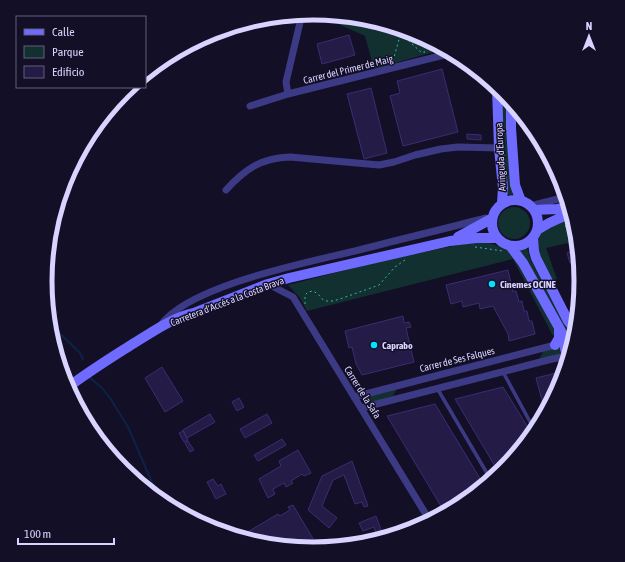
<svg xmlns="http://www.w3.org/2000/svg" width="625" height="562" font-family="'Asap Condensed',sans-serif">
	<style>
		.green { fill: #12302f }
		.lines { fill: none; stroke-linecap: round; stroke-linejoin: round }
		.stream { stroke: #0c2248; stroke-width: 2 }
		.building { fill: #241b47; stroke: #3b2d73 }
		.path { stroke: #2fb8b0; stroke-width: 1; stroke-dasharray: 2 3; stroke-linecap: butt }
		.lane { stroke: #3d3a85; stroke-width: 3.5 }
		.street { stroke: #3d3a85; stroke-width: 7 }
		.secondary { stroke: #6f6bff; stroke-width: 10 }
		.poi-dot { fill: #00e5ff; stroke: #130f26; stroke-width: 1.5 }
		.labels { text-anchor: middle; stroke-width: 3; stroke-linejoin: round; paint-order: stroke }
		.street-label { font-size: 10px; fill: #d9d4ff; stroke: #130f26 }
		.poi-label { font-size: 10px; font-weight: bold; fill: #d9d4ff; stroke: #130f26; text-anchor: start }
		.rim { fill: none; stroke: #d9d4ff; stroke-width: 5 }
	</style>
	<rect width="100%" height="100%" fill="#130f26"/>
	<!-- green -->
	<path class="green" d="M331,15L365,18L415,33L444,49L374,69L365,36L325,18Z
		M501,91L507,97L510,175L515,194L508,195V188L505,175Z
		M498 223a16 16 0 1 1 32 0a16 16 0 1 1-32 0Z
		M572,217L575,229L577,241L546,248L557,279L552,281C545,266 528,242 546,227C550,223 565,220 572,217Z
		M478,241C490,242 500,247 512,251L556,330L553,336L513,259L307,311L300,298L288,285L385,260Z
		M527,248L531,261L565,323L572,332L566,335L517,251Z
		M562,345L566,353L539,359L544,350Z
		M398,387L393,396L366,404L362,400V398Z"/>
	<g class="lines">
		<!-- stream -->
		<path class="stream" d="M49,323L80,353L83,359
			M89,377L102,388L110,398L128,427L160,501"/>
	</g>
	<!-- building -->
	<path class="building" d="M349,35L355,55L322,64L317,44Z
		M442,69L458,132L403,146L390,96L400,93L397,81Z
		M371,88L387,153L364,159L347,94Z
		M467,134L481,135V140L467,139Z
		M577,250L580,281V287L574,262L570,263L567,253Z
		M508,270L513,292L516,291L519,302L522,301L524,311H527L529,321H532L535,334L509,341L508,334L493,306L480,309L479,303L463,307L462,301L451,304L446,285Z
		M403,316L404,323L409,322L411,327L406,328L414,362L362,375L356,364L352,347L349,348L345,331Z
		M162,367L183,401L165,412L145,378Z
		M564,371L560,384L545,411L536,378Z
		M503,387L532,434L499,473L455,399Z
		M239,398L244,407L237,411L232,402Z
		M435,404L484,485L461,504L445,513L387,416Z
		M210,414L215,422L187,438L183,430Z
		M267,414L272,423L245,438L240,429Z
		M183,431L188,440L184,442L179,433Z
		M282,439L286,445L258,461L254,455Z
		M188,441L194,450L190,452L185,443Z
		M298,450L311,473L304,476L302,474L291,481L293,483L286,487L284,483L273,489L275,494L268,498L259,479L281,466L279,461Z
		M352,461L368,506L364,507L362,502L355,504L344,475L333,480L322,506L337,518L329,528L308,510L322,476Z
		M213,479L218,486L221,484L226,494L216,499L207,482Z
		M293,505L315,542L304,548L260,544L239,537L278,514L280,516L290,510L288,507Z
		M376,516L384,538L378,540L374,527L363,531L359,523Z"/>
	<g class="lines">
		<!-- path -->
		<path class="path" d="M387,28L400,33L422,53
			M424,53L426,39
			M393,61L402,29
			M565,226L576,233
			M475,247L503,251
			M305,304V295L308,292L313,291L318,294L322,299L326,301H333L340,299L379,285L395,267L405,260"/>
		<!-- lane -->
		<path class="lane" d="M503,372L535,431
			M437,388L491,480"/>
		<!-- street -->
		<path class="street" d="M344,16L379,25L382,23
			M288,94L286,82L302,14
			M250,106L288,94L452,53
			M226,190C245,169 261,158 290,157L379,165L394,162L415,155L441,149L458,147L499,148
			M530,206L566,197
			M268,284L293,297L430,521
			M160,326C188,285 310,262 359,250C401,239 444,229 486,218
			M354,397L559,344
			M361,408L552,359L562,357H568"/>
		<!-- secondary -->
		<path class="secondary" d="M497,88L499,148L503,188L502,203
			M511,102V128L515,185L521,201
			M492 223a23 23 0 1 1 46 0a23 23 0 1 1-46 0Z
			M534,210L557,209L569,207
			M537,230L549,223L571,213
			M458,237L491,219
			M533,238L534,251L536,258L568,321L576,331
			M511,247L523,263L566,340
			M555,345L559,338V329
			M569,356C563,350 564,343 569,337
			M67,388C88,372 109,359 131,345C151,333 171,318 194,313L268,284L289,278L450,241L476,238H496"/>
	</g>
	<!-- markers -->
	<g class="poi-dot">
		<circle cx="492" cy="284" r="4"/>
		<circle cx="374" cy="345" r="4"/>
	</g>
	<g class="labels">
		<!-- street labels -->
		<g class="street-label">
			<text transform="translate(348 69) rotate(-14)" y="4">Carrer del Primer de Maig</text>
			<text transform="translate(500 157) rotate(-93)" y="4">Avinguda d'Europa</text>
			<text transform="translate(227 301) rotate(-21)" y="4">Carretera d'Accés a la Costa Brava</text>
			<text transform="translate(457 359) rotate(-14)" y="4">Carrer de Ses Falques</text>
			<text transform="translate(363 392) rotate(58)" y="4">Carrer de la Safa</text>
		</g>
		<!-- poi labels -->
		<g class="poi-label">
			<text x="500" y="288">Cinemes OCINE</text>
			<text x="382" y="349">Caprabo</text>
		</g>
	</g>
	<!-- crop -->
	<path d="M0 0H625V562H0ZM52 281a261 261 0 1 1 522 0a261 261 0 1 1-522 0Z" fill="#130f26" fill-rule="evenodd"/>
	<path class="rim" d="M52 281a261 261 0 1 1 522 0a261 261 0 1 1-522 0Z"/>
	<!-- legend -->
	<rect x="16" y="16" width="130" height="72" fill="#130f26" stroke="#625e7d"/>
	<rect x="24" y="29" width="20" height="6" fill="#6f6bff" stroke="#625e7d"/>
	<text x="52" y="36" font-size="12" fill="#d9d4ff">Calle</text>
	<rect x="24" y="46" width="20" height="12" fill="#12302f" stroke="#625e7d"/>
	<text x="52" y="56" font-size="12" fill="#d9d4ff">Parque</text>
	<rect x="24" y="66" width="20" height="12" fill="#241b47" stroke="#625e7d"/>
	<text x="52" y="76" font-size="12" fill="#d9d4ff">Edificio</text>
	<!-- north arrow -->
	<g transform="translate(589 36)" stroke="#130f26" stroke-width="3" paint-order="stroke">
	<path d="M0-3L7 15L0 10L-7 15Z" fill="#d9d4ff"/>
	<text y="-6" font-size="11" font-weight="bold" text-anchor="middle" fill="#d9d4ff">N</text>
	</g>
	<!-- scale -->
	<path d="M18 538v6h96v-6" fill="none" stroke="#d9d4ff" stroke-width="2"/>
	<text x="24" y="538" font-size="12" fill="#d9d4ff" stroke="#130f26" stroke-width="3" paint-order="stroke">100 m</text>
</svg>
